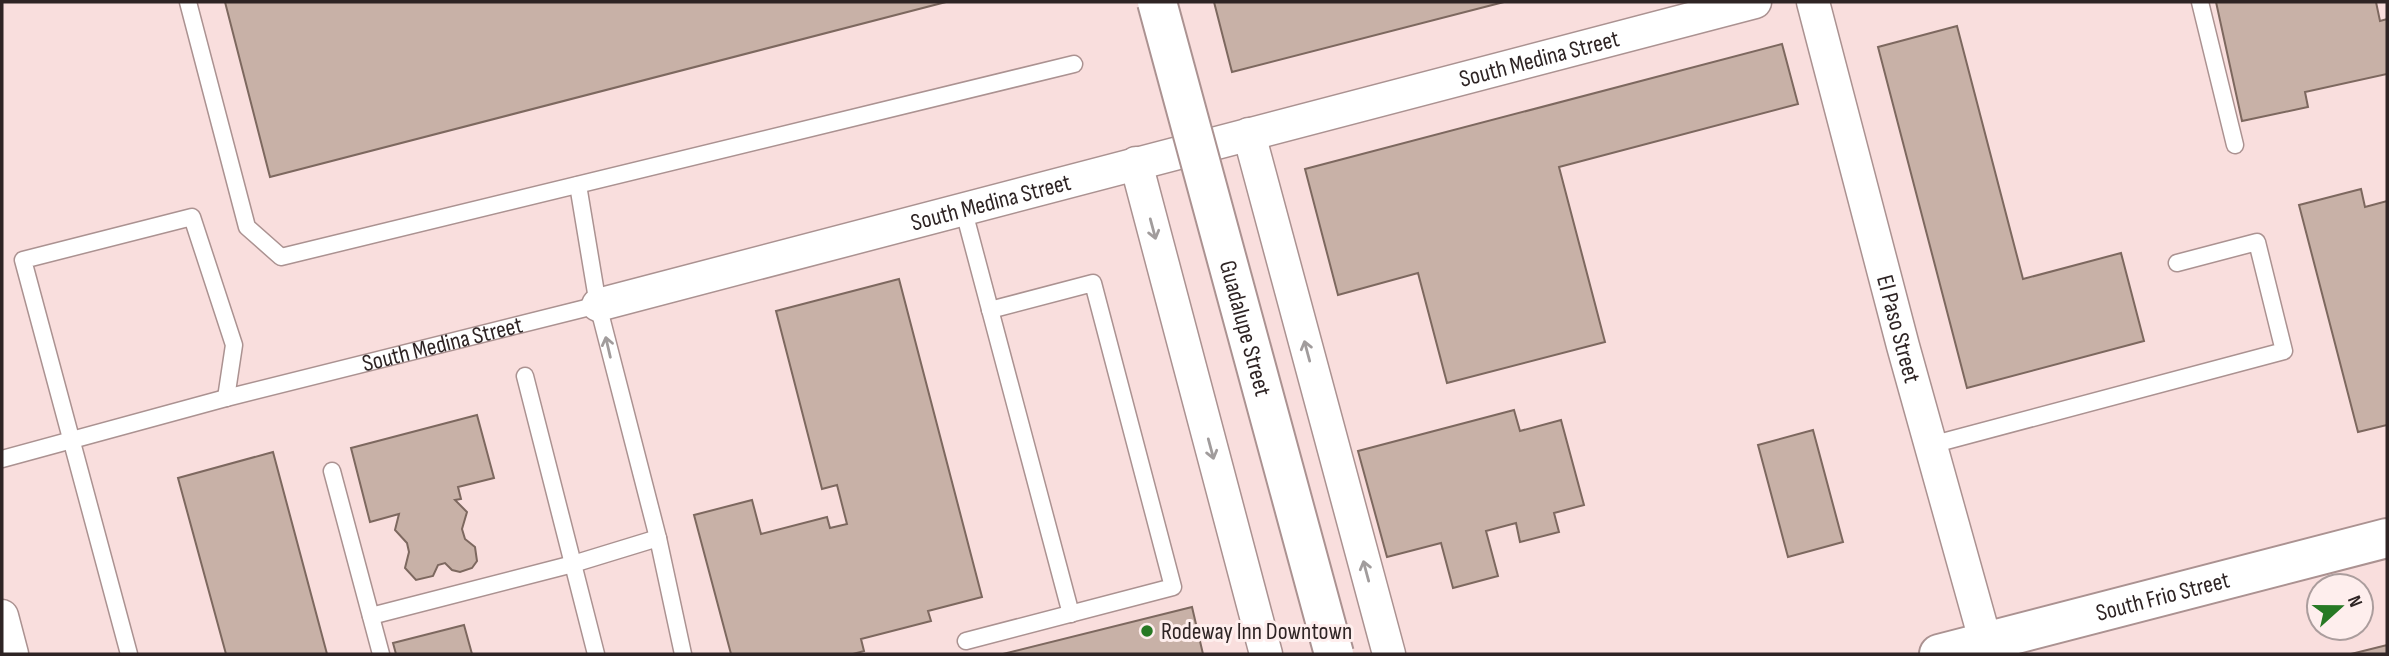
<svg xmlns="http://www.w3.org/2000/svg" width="2389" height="656" font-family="'Sofia Sans Condensed',sans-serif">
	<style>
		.building { fill: #c8b1a7; stroke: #7d685f; stroke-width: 2 }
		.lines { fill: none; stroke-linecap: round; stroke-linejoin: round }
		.lane-casing { stroke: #ab9291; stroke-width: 19 }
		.street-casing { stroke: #ab9291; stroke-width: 35 }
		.secondary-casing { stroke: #ab9291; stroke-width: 42 }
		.lane { stroke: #fff; stroke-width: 16 }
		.street { stroke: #fff; stroke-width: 32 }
		.secondary { stroke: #fff; stroke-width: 38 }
		.secondary-bridge-casing { stroke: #ab9291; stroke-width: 42; stroke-linecap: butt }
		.secondary-bridge { stroke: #fff; stroke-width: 38 }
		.oneway { stroke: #a19c9c }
		.poi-dot { fill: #277924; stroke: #feeeed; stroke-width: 2.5 }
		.labels { text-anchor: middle; stroke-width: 6; stroke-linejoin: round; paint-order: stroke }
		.street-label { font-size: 24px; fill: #2e2424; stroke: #feeeed }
		.poi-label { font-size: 24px; fill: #2e2424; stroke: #feeeed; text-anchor: start }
	</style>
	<rect width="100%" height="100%" fill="#f9dedd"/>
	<!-- building -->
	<path class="building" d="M225,2H946L270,177Z
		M1214,2H1504L1232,72Z
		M2216,2H2376L2380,21L2387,19V74L2305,92L2308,107L2242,121Z
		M1957,26L2023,279L2121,253L2144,341L1967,388L1878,47Z
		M1782,44L1798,104L1559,167L1605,342L1447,383L1418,273L1338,295L1305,169Z
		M2361,189L2365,207L2387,201V425L2358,432L2299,205Z
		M899,279L982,597L928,611L931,621L861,639L864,651L853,654H731L694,515L752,500L761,534L827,517L830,528L847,524L837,485L822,489L776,311Z
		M1514,410L1520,431L1561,420L1584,505L1554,513L1559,532L1520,542L1516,523L1486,531L1498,576L1453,588L1441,543L1387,557L1358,451Z
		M477,415L494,478L458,487L461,499L455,500L467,512L462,529L465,539L475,547L477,561L472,568L460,572L452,570L445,563L438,565L433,576L416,580L405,568L409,552L407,543L395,530L399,514L370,522L351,448Z
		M1813,430L1843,542L1788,557L1758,445Z
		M273,452L327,654H226L178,478Z
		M1192,607L1203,654H1003Z
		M464,625L472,654H396L393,643Z
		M2387,645V654H2351Z"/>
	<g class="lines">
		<defs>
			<g id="lane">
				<path d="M188,2L247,227L281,257L1074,64"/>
				<path d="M2200,2L2235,145"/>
				<path d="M578,185L598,305L658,538L683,654"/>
				<path d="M963,208L1071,614"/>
				<path d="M525,376L596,654"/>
				<path d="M1931,445L2284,351L2257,242L2177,263"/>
				<path id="s1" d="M2,459L226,398L598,305"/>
				<path d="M332,471L381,654"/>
				<path d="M371,616L573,564L658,538"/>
				<path d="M966,641L1173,587L1093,283L990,310"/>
				<path d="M129,654L23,260L192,217L234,345L226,398"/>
			</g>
			<g id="street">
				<path id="s2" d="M1813,2L1903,346L1989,654"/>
				<path d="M1249,134L1389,654"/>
				<path d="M1136,163L1266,654"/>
				<path id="s3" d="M598,305L1755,2"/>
				<path d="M2,616L12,654"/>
			</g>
			<g id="secondary">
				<path id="s4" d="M1939,654L2387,538"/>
			</g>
		</defs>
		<!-- lane casing -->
		<use href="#lane" class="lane-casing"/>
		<!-- street casing -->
		<use href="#street" class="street-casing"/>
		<!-- secondary casing -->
		<use href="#secondary" class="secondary-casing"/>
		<!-- lane -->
		<use href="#lane" class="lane"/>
		<!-- street -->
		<use href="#street" class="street"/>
		<!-- secondary -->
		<use href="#secondary" class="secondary"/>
		<defs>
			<g id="secondary-bridge">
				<path id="s5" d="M1157,2L1334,654"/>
			</g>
		</defs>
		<!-- secondary-bridge casing -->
		<use href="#secondary-bridge" class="secondary-bridge-casing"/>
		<!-- secondary-bridge -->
		<use href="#secondary-bridge" class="secondary-bridge"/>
	</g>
	<!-- one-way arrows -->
	<defs><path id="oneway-shaft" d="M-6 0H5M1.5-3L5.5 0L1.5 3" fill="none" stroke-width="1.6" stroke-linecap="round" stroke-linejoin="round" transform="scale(1.75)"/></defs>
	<g class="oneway">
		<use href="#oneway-shaft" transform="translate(1153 229) rotate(75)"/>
		<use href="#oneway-shaft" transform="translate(608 347) rotate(-103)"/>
		<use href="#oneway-shaft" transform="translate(1307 351) rotate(-105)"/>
		<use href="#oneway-shaft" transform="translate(1211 449) rotate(75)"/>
		<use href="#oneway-shaft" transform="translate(1366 571) rotate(-105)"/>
	</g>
	<!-- markers -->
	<circle class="poi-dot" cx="1147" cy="631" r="7"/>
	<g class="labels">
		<!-- street labels -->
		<g class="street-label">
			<text dy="8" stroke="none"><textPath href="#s3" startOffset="973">South Medina Street</textPath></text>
			<text dy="8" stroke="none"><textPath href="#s3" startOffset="406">South Medina Street</textPath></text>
			<text dy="8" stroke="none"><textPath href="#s5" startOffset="338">Guadalupe Street</textPath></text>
			<text dy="8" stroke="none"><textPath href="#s2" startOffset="338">El Paso Street</textPath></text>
			<text dy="8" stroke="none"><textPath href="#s1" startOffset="455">South Medina Street</textPath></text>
			<text dy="8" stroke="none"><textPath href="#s4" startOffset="231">South Frio Street</textPath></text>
		</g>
		<!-- poi labels -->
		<g class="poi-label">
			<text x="1161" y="639">Rodeway Inn Downtown</text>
		</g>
	</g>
	<!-- border -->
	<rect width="2389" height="656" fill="none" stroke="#2e2424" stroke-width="7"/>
	<!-- north arrow -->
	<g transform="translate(2340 607) rotate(69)"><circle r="33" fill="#feeeed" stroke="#ab9d9d" stroke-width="2"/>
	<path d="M0-5L12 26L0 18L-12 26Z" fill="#277924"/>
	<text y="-10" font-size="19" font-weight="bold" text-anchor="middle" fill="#2e2424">N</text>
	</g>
</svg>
